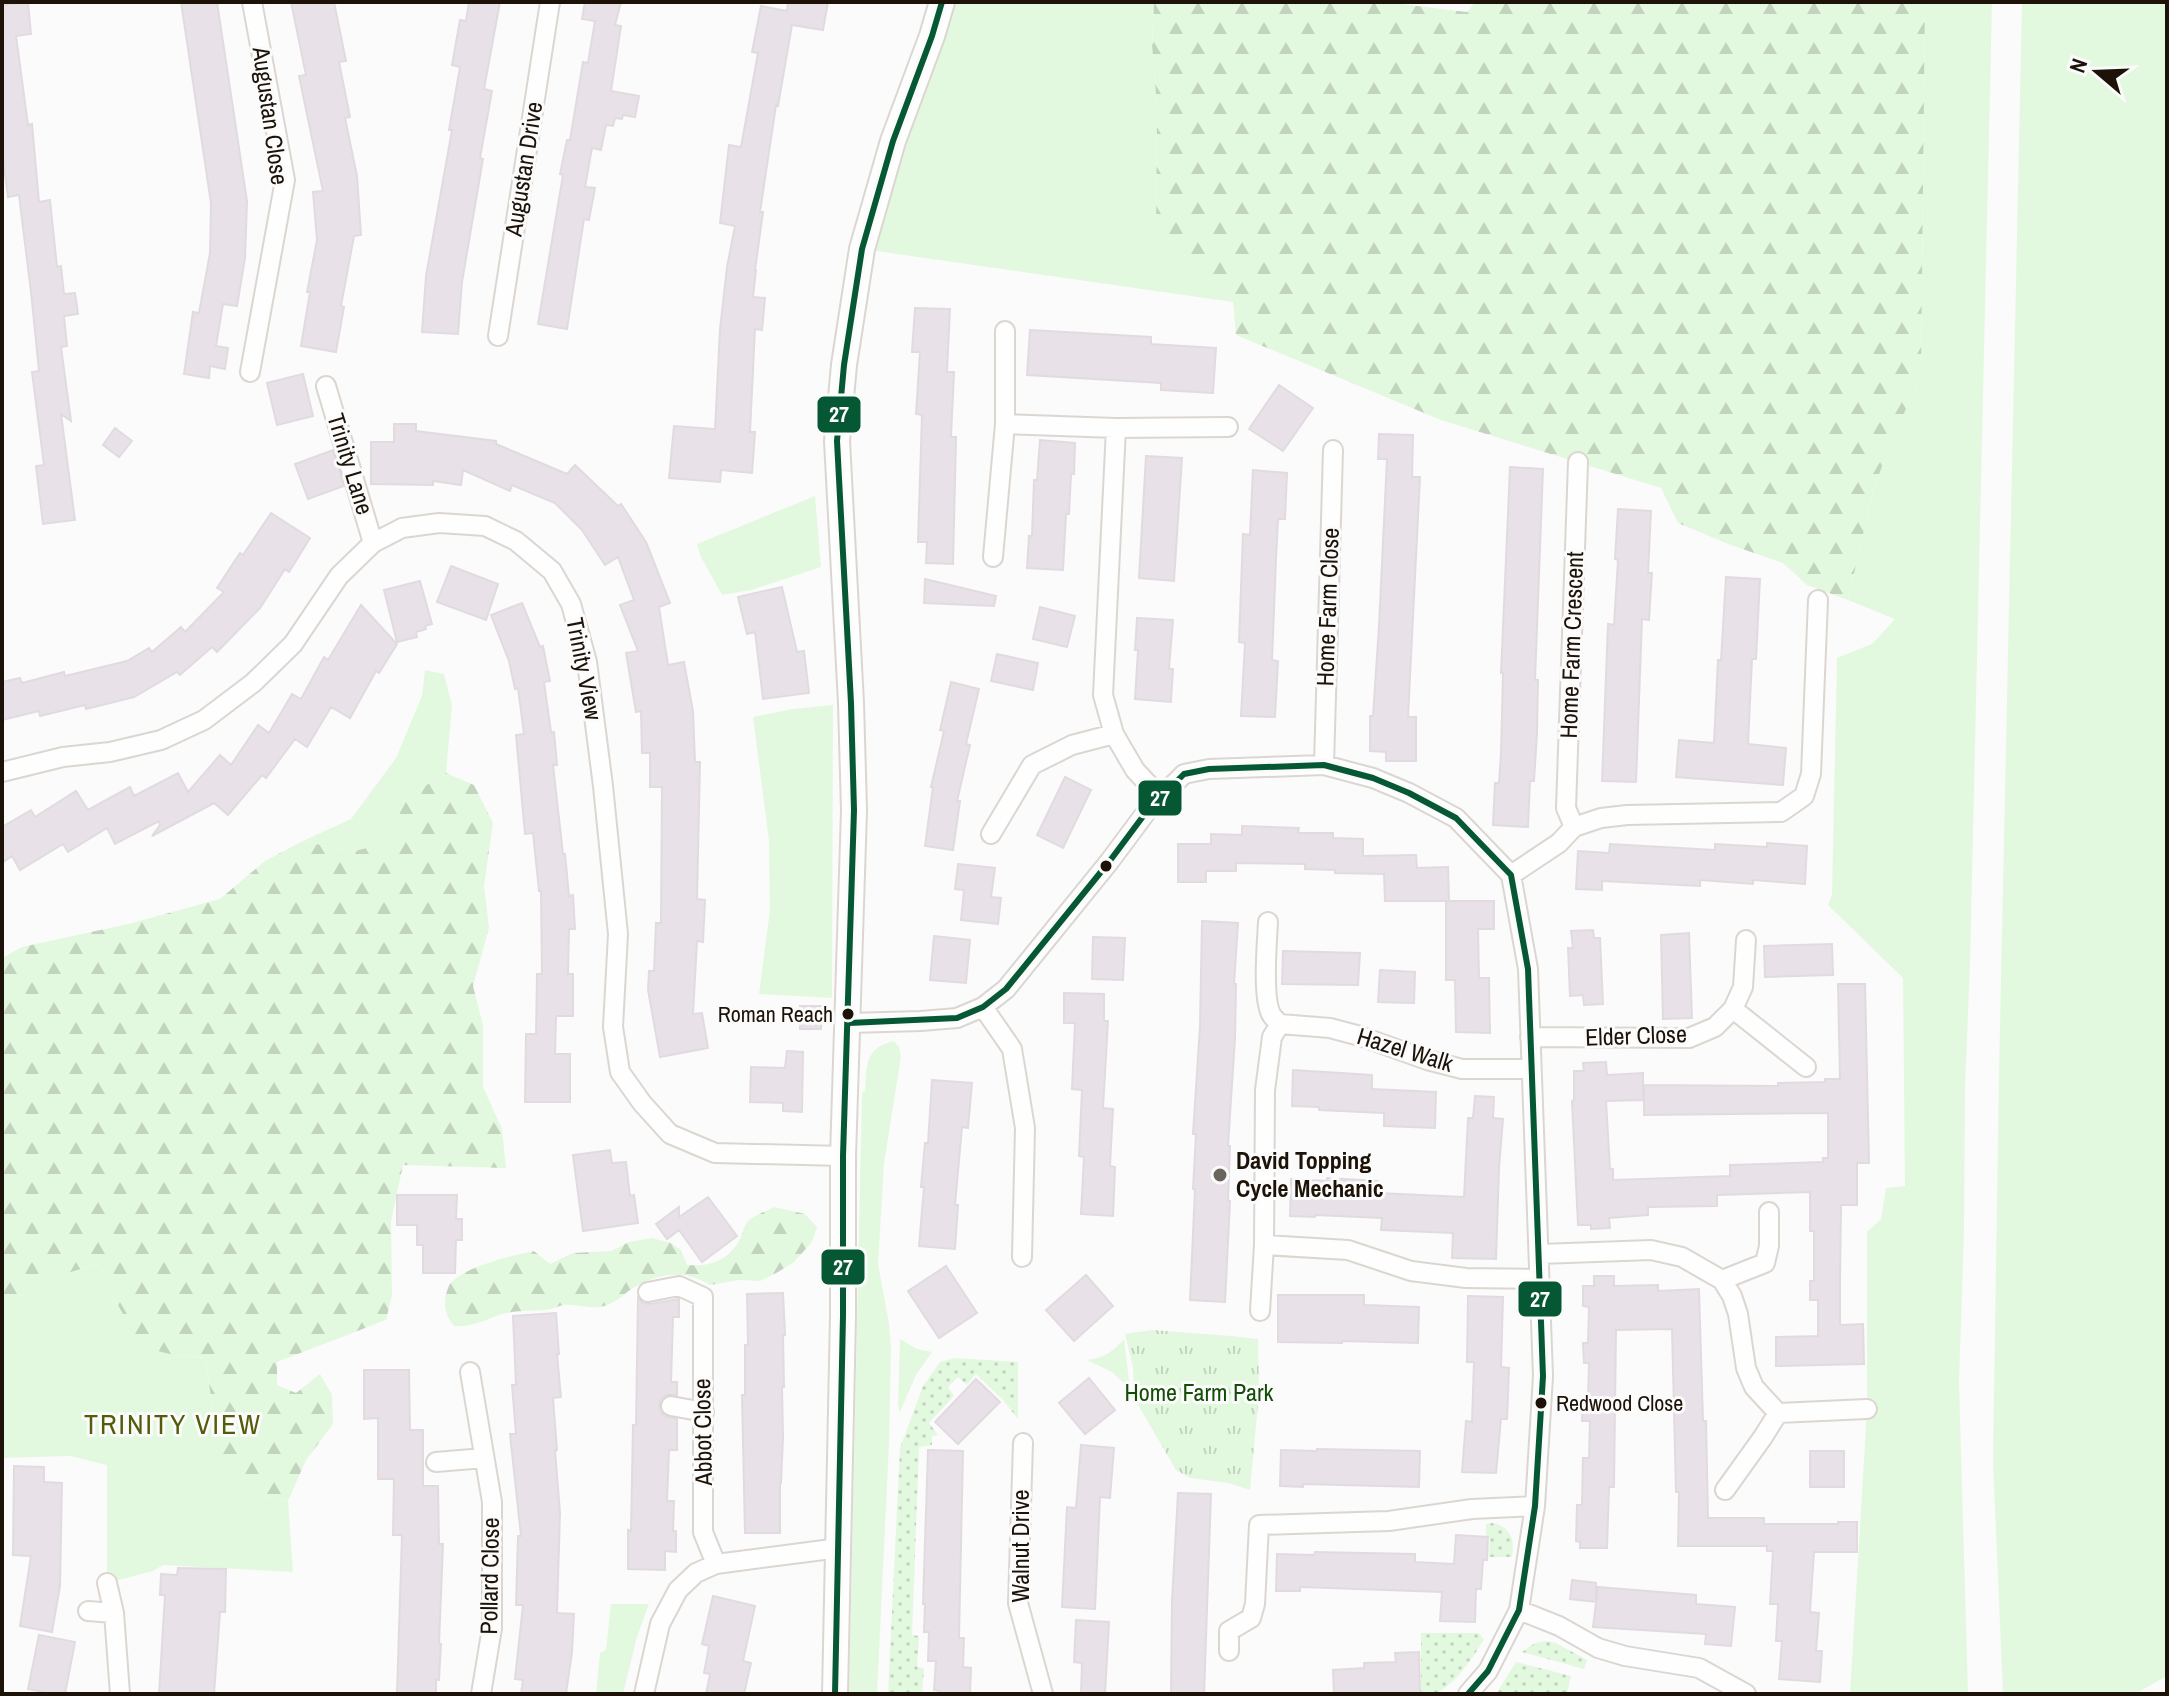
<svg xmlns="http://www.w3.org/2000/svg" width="2169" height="1696" font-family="'Archivo Narrow',sans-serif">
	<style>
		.grass { fill: #e3f9df }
		.forest { fill: url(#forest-firs) }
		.park { fill: url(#park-tufts) }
		.garden { fill: url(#garden-dots) }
		.building { fill: #e8e2e8; stroke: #e1dbe0; stroke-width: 2 }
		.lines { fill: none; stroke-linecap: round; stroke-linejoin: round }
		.minor-casing { stroke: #dcd6d1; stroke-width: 22 }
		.tertiary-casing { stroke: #dcd6d1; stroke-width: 28 }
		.minor { stroke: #fefefe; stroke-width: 18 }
		.tertiary { stroke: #fefefe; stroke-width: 24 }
		.bus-1-casing { stroke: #fbfbfb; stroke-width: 12 }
		.bus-1 { stroke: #065834; stroke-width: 6 }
		.bus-dot { fill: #1c1208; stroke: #fbfbfb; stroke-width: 3 }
		.poi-dot { fill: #6a645d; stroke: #fbfbfb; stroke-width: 3 }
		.labels { text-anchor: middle; stroke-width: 6; stroke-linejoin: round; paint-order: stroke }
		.bus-label { font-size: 22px; fill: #1c1208; stroke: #fbfbfb; text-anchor: end }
		.street-label { font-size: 24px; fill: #1c1208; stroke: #fbfbfb }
		.poi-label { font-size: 24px; font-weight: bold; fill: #1c1208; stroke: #fbfbfb; text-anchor: start }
		.park-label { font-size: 24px; fill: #134d07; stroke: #fbfbfb }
		.quarter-label { font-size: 28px; letter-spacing: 2px; fill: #535c08; stroke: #fbfbfb }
		.line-badge { stroke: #fbfbfb; stroke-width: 3 }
		.badge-label { font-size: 22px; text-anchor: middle; font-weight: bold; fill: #fff }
	</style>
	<defs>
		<pattern id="forest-firs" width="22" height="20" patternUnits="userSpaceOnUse" patternTransform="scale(2)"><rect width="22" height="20" fill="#e3f9df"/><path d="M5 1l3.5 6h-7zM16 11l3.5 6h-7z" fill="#c2d4be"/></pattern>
		<pattern id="park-tufts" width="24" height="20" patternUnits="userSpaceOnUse" patternTransform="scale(2)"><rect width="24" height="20" fill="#e3f9df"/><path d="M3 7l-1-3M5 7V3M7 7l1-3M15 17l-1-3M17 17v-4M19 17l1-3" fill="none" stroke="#c2d4be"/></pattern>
		<pattern id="garden-dots" width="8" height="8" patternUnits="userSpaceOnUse" patternTransform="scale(2)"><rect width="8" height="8" fill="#e3f9df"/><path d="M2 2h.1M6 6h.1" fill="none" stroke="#c2d4be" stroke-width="1.8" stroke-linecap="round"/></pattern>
	</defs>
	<rect width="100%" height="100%" fill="#fbfbfb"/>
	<!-- grass -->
	<path class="grass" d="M942,2H1154L1152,45L1157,107L1156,227L1233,302L862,249Z
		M1925,2H1992L1970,965L1965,1088L1964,1233L1959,1382L1968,1694H1850L1867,1409V1232L1881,1219L1886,1188L1905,1186L1903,978L1828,905L1832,895L1837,658L1872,644L1895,619L1848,600L1873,491L1891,442L1921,376Z
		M2022,2H2167V1676L2135,1694H2003L1993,1461L1999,1072Z
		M815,496L821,567L751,590L722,595L701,557L697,544Z
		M425,670L444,674L452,706L446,773L407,797L388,842L352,852L303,841L351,819L396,758L422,696Z
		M833,705L832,998L759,994L770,910L769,841L753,717L792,709Z
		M894,1041L899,1047L901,1056L884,1164L878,1264L889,1323L891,1347L889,1443L877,1694H849L862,1092L865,1091C867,1066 864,1048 894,1041Z
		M98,1264L121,1312L177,1355L206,1358L212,1407L257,1496L288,1501L293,1572L163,1565L153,1571L107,1583V1465L70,1456L2,1458V1306L54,1277Z
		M900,1339L917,1349L932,1352L916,1375L900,1412L898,1406Z
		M1124,1339L1130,1389L1112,1372L1087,1360C1103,1358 1113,1352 1124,1339Z
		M611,1604H649L637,1637L623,1694H596L600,1653L606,1650Z"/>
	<!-- forest -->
	<path class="forest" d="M1154,2H1384L1467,12L1475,2H1925L1921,376L1891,442L1873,491L1848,600L1807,585L1783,563L1728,544L1678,523L1661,488L1441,420L1236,335L1233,302L1156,227L1157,107L1152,45Z
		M446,773L474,785L493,823L484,886L489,928L473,986L483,1025V1087L502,1129L506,1168L403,1165L391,1222L392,1295L386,1320L277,1362V1385L296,1393L320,1374L332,1395L333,1424L306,1460L288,1501L257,1496L212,1459V1407L206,1358C188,1355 167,1356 150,1348C132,1340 107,1283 98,1264L54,1277L2,1306V958L22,947L128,924L220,899L265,861L303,841L352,852L387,842L407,797Z
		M774,1207L805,1214L817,1227L812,1242L794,1262L778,1272L760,1281L739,1280L710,1285C686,1269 657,1273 633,1288C625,1293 617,1302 607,1305C593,1311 577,1303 564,1305C560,1305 556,1308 552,1309C534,1312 514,1309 496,1316C481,1322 471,1327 454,1326C448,1318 445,1313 445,1303C445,1297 447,1289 450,1284C463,1267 514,1255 534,1251L550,1264L573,1253L611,1251L629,1242L652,1238L671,1243L681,1250L687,1265C711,1267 730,1260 741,1237C743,1233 743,1228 746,1224C751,1216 765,1212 774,1207Z"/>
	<!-- park -->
	<path class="park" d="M1152,1330L1231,1336L1258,1339L1259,1393L1250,1490L1228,1483L1190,1478L1176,1470L1134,1398L1133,1367L1125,1334Z"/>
	<!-- garden -->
	<path class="garden" d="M955,1358L1018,1362V1419L1004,1401L976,1374L967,1385L958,1377L948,1387L954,1396L929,1423L938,1435L932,1436V1445L919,1447L912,1635L919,1636L917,1667L924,1668L922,1694H888L900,1448L923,1386L940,1362Z
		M1492,1523C1511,1527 1515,1539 1512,1557H1489L1490,1537L1486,1536V1524Z
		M1421,1633H1478L1484,1639C1475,1655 1454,1687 1434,1694C1433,1694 1422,1694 1421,1694Z
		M1546,1641L1556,1643L1587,1660L1584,1669L1522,1652L1535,1643Z
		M1516,1662L1571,1676L1567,1694H1496Z"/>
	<!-- building -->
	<path class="building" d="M28,2L31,34L16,36L28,125L32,124L39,202L50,200L57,267L61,266L64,294L75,293L78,314L64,316L67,346L61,347L71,421L61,414L75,520L43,524L36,466L44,465L32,372L39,371L31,292L19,195L8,197L2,151V5Z
		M181,2H217L247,201L245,258L237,306L223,304L216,346L228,348L225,369L210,366L209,378L184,374L193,312L199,313L210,253L211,203Z
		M291,2H334L346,61L339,62L350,117L345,118L357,176L361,235L354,236L341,306L344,307L336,352L301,346L310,292H307L317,240L313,192L323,191L299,76L306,75Z
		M469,2H500L484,89L492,91L480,158L483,159L462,282L458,334L422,332L426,276L452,130H449L460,67L452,65L460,20L466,21Z
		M585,2H621L615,25L621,26L611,91L639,96L635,117L623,115L622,119L615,118L613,126L606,125L601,150L592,148L585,187L595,188L589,220L584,219L567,329L538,324L563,175L560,174L567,140H570L583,62L588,63L595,21L582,19Z
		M788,2H828L823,30L792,25L778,106L776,105L760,212H763L755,270H756L753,297L765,298L762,330L755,329L750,432H755L752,473L721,470L720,482L669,478L674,426L715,429L720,329L727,267L735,226L720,223L729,145L741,147L758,53L752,52L761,6L787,11Z
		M915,308L950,309L947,372H954L951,437H956L953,564L926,563L927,542H918L922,415L916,414L920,352H912Z
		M1030,330L1151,337V344L1216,348L1213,393L1161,390V383L1027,375Z
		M303,374L313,416L277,425L267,383Z
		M1279,385L1313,408L1283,451L1249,429Z
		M394,424H416V431L496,441V444L567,474L575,465L618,506L621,504L646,542L670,603L659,607L668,665L684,662L693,711L695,762H700L697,899L705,900L703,942L697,941L693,1014L702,1013L708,1048L660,1057L648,990L649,971H654L656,923H661L662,787H650V753H642L641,711L636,712L626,653L638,651L620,605L634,600L618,557L605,565L582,530L555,503L512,485L510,491L463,470L461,485L433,481V485L371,484V442H394Z
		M115,428L132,441L119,457L103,445Z
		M1379,434L1413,435L1412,477H1420L1408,717H1416V761H1386V752L1370,751V716H1373L1379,626L1387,459H1378Z
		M1040,440L1075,443L1074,474H1071L1069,514H1066L1063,570L1027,568L1029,536H1032L1034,480H1037Z
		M333,450L344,486L308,499L295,464Z
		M1146,456L1182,458L1174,581L1139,578Z
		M1510,467L1543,469L1535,680H1538L1537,733L1534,781H1530L1528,827L1493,825L1495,783H1499L1501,754L1503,673H1501Z
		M1253,470L1287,473L1285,519H1278L1276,559L1272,660L1278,661L1275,717L1241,716L1245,643L1239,642L1243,534L1250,535Z
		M1618,509L1651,511L1648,573H1652L1649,620L1642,619L1636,782L1602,781L1608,624L1614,625L1618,560L1615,559Z
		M271,513L310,538L289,572L285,569L260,608L217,652L212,647L180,675L177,672L134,697L86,709L85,705L40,716L39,711L2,720V682L20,678L22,683L64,672L65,676L127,661L149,648L152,652L181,627L185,632L224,592L217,588L240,553L243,555Z
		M451,566L498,584L486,620L437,602Z
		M1726,577L1760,579L1756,659H1752L1748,744L1786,748L1783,785L1676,777L1679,740L1714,743L1718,660H1721Z
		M925,579L996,596L994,606L924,603Z
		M420,581L432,624L425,626L426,629L416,632L417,637L397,642L384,590Z
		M782,587L797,652L804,651L809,693L763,699L755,632L747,634L738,597Z
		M522,603L540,647L543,646L550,681L544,682L551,732H554L557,765H553L563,854H565L569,896L573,895L575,929H569L568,974H573V1016H556L555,1054H570V1102H525L526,1034H536L537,974H542L541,891H539L533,833L525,834L516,735L524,734L518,688L515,689L509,661L491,615Z
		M361,605L397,644L379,673L376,671L350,718L331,707L307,747L295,739L266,778L262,775L228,815L214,803L152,836L160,825L159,821L115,844L107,828L68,852L63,844L20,870L12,856L2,863V827L31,810L35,817L76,791L88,810L130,787L134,796L178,773L188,792L220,755L231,765L258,725L269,733L292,694L301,699L324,657L328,660Z
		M1040,607L1075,616L1067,647L1033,639Z
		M1137,618L1173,620L1169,669H1173L1171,702L1135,699L1138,650H1135Z
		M997,654L1038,663L1033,690L991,681Z
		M951,682L979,689L966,744L970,745L957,801H960L953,850L925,846L933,787H931L944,731L940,730Z
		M1065,777L1091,790L1063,848L1037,835Z
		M1242,826L1299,828L1298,833H1333V838L1363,839V856L1416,855L1417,868L1448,867L1449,901H1385L1384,874L1335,873V870L1305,869V864L1236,863V871H1206V882H1178V844H1211V834L1242,835Z
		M1767,843L1807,846L1805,884L1753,880V884L1700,880V886L1602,881V890L1576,889L1578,851L1609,853L1610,844L1715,850V844L1767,847Z
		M958,864L995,868L991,897L1001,898L998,924L961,920L964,890L955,889Z
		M1446,901H1494V929H1478L1479,978H1489L1490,1033L1456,1032L1455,980H1446Z
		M1202,921L1238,923L1234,984H1236L1235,1038L1228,1146H1230L1228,1201H1230L1225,1302L1190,1300L1195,1189H1193L1196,1134H1193L1200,1026Z
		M1593,930L1594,938H1600L1603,1004L1584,1005L1583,995L1570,996L1568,948H1573L1571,931Z
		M1689,933L1692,1018L1663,1019L1661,935Z
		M934,936L970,940L966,983L930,980Z
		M1093,937L1125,938L1123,980L1092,979Z
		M1832,944L1833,975L1765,977L1764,946Z
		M1283,951L1360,953L1358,985L1282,984Z
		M1380,970L1415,972L1414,1003L1378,1002Z
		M1838,984H1865L1869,1163H1857V1205H1841L1840,1281V1325L1863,1324L1864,1364L1776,1366V1337L1818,1336V1300H1810V1281H1814V1231H1810V1192L1717,1195V1206L1648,1207V1215L1609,1218L1610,1228L1591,1229V1225H1578L1572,1101L1574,1100V1071H1584L1583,1063L1606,1062L1607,1075L1643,1073V1100L1606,1101L1610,1169H1613V1180L1730,1176V1165L1823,1162V1158H1828V1113L1644,1115V1085L1778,1086V1083L1825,1082V1079H1840Z
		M1064,993L1104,994V1021H1108L1103,1108L1113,1109L1110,1166L1115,1167L1113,1216L1081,1214L1084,1157L1079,1156L1082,1090L1072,1089L1075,1023H1064Z
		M800,1006H822L821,1029H800Z
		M787,1051L803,1052L802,1112L783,1111V1103L750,1102L751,1067L785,1068Z
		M1293,1070L1372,1075V1089L1436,1092L1435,1128L1384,1126V1113L1319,1110V1107L1292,1106Z
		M932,1080L972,1083L968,1128L962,1127L955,1205H958L955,1249L919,1246L924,1187H921L925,1143H928Z
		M1475,1096L1494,1097L1493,1118L1503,1119L1499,1168L1496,1259L1452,1258L1453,1233L1381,1230L1382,1218L1315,1215V1217L1290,1216L1291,1179L1327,1181V1178L1378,1181V1193L1464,1197L1468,1118H1473Z
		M610,1150L612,1163L626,1162L630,1196L634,1195L638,1223L583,1231L573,1155Z
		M397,1195H457L456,1219H462V1240H456L455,1273H423V1245H417V1225H397Z
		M708,1197L737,1236L702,1262L679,1230L667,1239L656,1224L679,1207V1217Z
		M946,1266L977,1313L939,1338L908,1291Z
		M1086,1275L1113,1306L1074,1341L1046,1310Z
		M1594,1276H1614V1286L1658,1285V1291L1699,1289L1703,1421H1706L1708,1518H1764V1524H1838V1522H1857V1552H1814L1810,1612L1819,1613L1816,1651H1822L1820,1682L1779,1679L1782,1641H1776L1778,1604H1770L1773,1551H1767V1546H1678L1679,1492H1676L1672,1329L1616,1330L1614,1487H1609L1607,1548H1580V1542L1576,1541L1577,1505H1582L1583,1458H1589L1590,1421H1582L1583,1400H1588L1589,1363H1584L1583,1343H1588L1589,1307L1583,1306V1286H1594Z
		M783,1293L785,1335H783L784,1387H782L783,1437L781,1483H780V1533H745L742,1395H745V1345H748L747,1294Z
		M1278,1295H1364V1305L1419,1307L1418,1343L1342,1341V1343L1278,1342Z
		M1468,1296L1503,1297L1501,1367L1509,1368L1508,1395L1507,1419H1501L1496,1473L1462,1472L1466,1421L1472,1422L1474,1362H1467Z
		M638,1298L643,1303L650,1304L679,1299V1317H673L671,1382H677V1395H666L661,1399L659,1405L660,1411L664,1416L677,1419V1450H669L667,1501H674L673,1531H676V1552L665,1551V1570L628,1569V1530L631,1531L633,1425H636Z
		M556,1313L559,1354H557L561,1397L553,1398L557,1450H555L560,1513L557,1613L574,1614L572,1652L566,1694H521L523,1680L515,1679L523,1605H516L518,1536H521L510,1434H516L512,1385H516L513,1316Z
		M364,1370H409L410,1430H423V1486H438L439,1544H443L439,1644H441L439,1680H436V1694H397L402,1535H393L394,1479H378V1418L364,1419Z
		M1089,1378L1115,1410L1085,1434L1059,1403Z
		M976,1379L1000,1402L958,1444L935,1422Z
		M1081,1445L1114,1448L1110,1498L1100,1497L1095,1609L1062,1607L1067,1507L1076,1508Z
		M1317,1449L1420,1451L1419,1487L1303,1484V1487L1280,1486L1281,1450L1317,1451Z
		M928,1450L963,1451L959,1638H964L963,1667L971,1668L970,1694H940V1691L934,1690L936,1661H928L929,1632H924L925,1604H923Z
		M1810,1451H1844V1487H1810Z
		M14,1466L44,1467V1482L62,1483L60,1586L52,1632L20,1626L31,1556L13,1555Z
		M1178,1493L1211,1494L1204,1694H1171L1172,1601Z
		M1456,1535L1488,1537L1487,1560H1483L1481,1589H1476L1475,1622L1440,1621L1442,1592L1300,1587V1591H1276L1277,1554L1314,1555L1315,1552L1415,1554V1562L1454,1564Z
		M178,1568L226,1569L225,1612H220L214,1694H159L165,1595H160L161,1574L177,1575Z
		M1572,1580L1596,1583V1602L1570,1599Z
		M1598,1587L1696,1595V1604L1735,1607L1731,1646L1705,1644L1706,1634L1593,1627Z
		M713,1596L755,1606L743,1661L751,1663L744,1694H706L710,1674L704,1673L709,1646L702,1644Z
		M1076,1620L1109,1622L1105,1694H1081L1082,1663L1074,1662Z
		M39,1635L75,1642L65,1694H53L28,1689Z
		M1419,1652L1420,1693L1334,1694L1333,1670L1364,1668V1663L1396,1662L1395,1653Z"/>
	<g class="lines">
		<defs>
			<path id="minor" d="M1005,331V424
				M498,336L550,2
				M250,372L285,180L252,2
				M326,386L373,543
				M993,557L1005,424L1116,428
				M1324,765L1333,450
				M2,772L63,757L110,752L161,740L204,720L253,683L293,644L339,576L373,543L402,528L439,523L485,526L516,541L552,571L571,604L587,662L603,786L618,934L613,1027L620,1072L642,1103L670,1134L715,1153L843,1156
				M1161,798L1135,770L1114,734L1103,695L1116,428L1228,427
				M1574,827L1566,808L1578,462
				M991,834L1032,765L1072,745L1114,734
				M1511,875L1559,843L1574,827L1601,818L1627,815L1781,812L1804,796L1811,774L1818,600
				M983,1007L1012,1049L1025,1128L1022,1257
				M1733,1009L1806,1067
				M849,1023L921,1021L957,1018L983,1007L1006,989L1109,862L1147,811L1184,774L1209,769L1324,765L1373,778L1409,793L1456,818L1511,875L1528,969L1543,1376L1535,1506L1519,1610L1488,1671L1468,1694
				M1280,1024L1330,1028L1360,1036L1427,1060L1462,1069H1531
				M1530,1037L1689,1038L1715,1027L1733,1009L1743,987L1746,940
				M1264,1245L1348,1250L1411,1271L1466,1278L1539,1279
				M1540,1254L1651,1250L1682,1257L1722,1280L1732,1296L1738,1314L1746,1368L1751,1380L1754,1387L1778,1413L1763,1437L1725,1490
				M1722,1280L1765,1263L1769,1246V1212
				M648,1292L679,1286L703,1297V1532L716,1564
				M1260,1311L1264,1245L1265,1090L1272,1037L1280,1024C1277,1021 1273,1018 1271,1014C1262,996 1267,943 1268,922
				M470,1372L492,1502V1628L481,1694
				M671,1406L704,1412
				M1778,1413L1867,1409
				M1023,1443L1018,1603L1043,1694
				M436,1462L484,1458
				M107,1583L114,1613
				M1519,1610L1559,1626L1598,1648L1625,1656L1699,1668L1746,1694
				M88,1611L114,1613L120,1694
				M1229,1651V1631L1251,1618L1255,1604L1259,1525L1389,1521L1472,1509L1535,1506
				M644,1694L660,1624L678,1590L696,1573L716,1564L839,1548"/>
			<path id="tertiary" d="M835,1694L843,1316V1156L854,810L851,703L837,441L844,365L862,249L893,141L932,36L942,2"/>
		</defs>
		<!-- minor casing -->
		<use href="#minor" class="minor-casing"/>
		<!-- tertiary casing -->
		<use href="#tertiary" class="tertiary-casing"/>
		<!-- minor -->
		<use href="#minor" class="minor"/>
		<!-- tertiary -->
		<use href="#tertiary" class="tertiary"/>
		<defs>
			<path id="bus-1" d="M849,1023L957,1018L983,1007L1006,989L1109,862L1147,811L1184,774L1209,769L1324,765L1373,778L1409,793L1456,818L1511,875L1528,969L1543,1376L1535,1506L1519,1610L1488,1671L1468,1694
				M835,1694L843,1316V1156L854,810L851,703L837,441L844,365L862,249L893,141L932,36L942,2"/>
		</defs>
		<!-- bus-1 casing -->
		<use href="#bus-1" class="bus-1-casing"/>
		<!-- bus-1 -->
		<use href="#bus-1" class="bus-1"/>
	</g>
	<!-- markers -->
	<g class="bus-dot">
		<circle cx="1106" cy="866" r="7"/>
		<circle cx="848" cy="1014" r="7"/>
		<circle cx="1541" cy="1403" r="7"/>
	</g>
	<circle class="poi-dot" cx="1220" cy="1175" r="8"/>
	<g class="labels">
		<!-- bus labels -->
		<g class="bus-label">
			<text x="833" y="1022">Roman Reach</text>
			<text x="1556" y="1411" text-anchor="start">Redwood Close</text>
		</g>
		<!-- street labels -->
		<g class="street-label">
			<text transform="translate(270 116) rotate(82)" y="8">Augustan Close</text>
			<text transform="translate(524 169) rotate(-81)" y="8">Augustan Drive</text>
			<text transform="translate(350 464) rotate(73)" y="8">Trinity Lane</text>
			<text transform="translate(1328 607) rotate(-88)" y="8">Home Farm Close</text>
			<text transform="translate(1572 645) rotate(-88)" y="8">Home Farm Crescent</text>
			<text transform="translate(584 669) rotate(79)" y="8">Trinity View</text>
			<text transform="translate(1636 1036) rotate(-2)" y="8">Elder Close</text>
			<text transform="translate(1405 1050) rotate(17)" y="8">Hazel Walk</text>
			<text transform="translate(703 1432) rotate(-91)" y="8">Abbot Close</text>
			<text transform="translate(1021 1546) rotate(-90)" y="8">Walnut Drive</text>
			<text transform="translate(490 1576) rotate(-89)" y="8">Pollard Close</text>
		</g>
		<!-- poi labels -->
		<g class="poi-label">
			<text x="1236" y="1169">David Topping<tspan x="1236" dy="28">Cycle Mechanic</tspan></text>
		</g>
		<!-- park labels -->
		<g class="park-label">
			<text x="1199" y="1401">Home Farm Park</text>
		</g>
		<!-- quarter labels -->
		<g class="quarter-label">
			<text x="173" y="1434">TRINITY VIEW</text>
		</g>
	</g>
	<g class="line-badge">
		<rect x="816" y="395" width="46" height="39" rx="8" fill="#065834"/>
		<rect x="1137" y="779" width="46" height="38" rx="8" fill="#065834"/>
		<rect x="820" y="1248" width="46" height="38" rx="8" fill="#065834"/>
		<rect x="1517" y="1280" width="46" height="38" rx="8" fill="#065834"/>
	</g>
	<g class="badge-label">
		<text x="839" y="422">27</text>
		<text x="1160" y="806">27</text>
		<text x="843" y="1275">27</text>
		<text x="1540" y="1307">27</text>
	</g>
	<!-- border -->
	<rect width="2169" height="1696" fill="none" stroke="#1c1208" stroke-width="8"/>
	<!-- north arrow -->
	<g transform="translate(2097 72) rotate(289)" stroke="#fbfbfb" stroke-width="6" paint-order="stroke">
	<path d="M0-6L14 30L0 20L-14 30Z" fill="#1c1208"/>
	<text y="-12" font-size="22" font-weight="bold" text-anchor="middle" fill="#1c1208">N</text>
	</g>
</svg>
